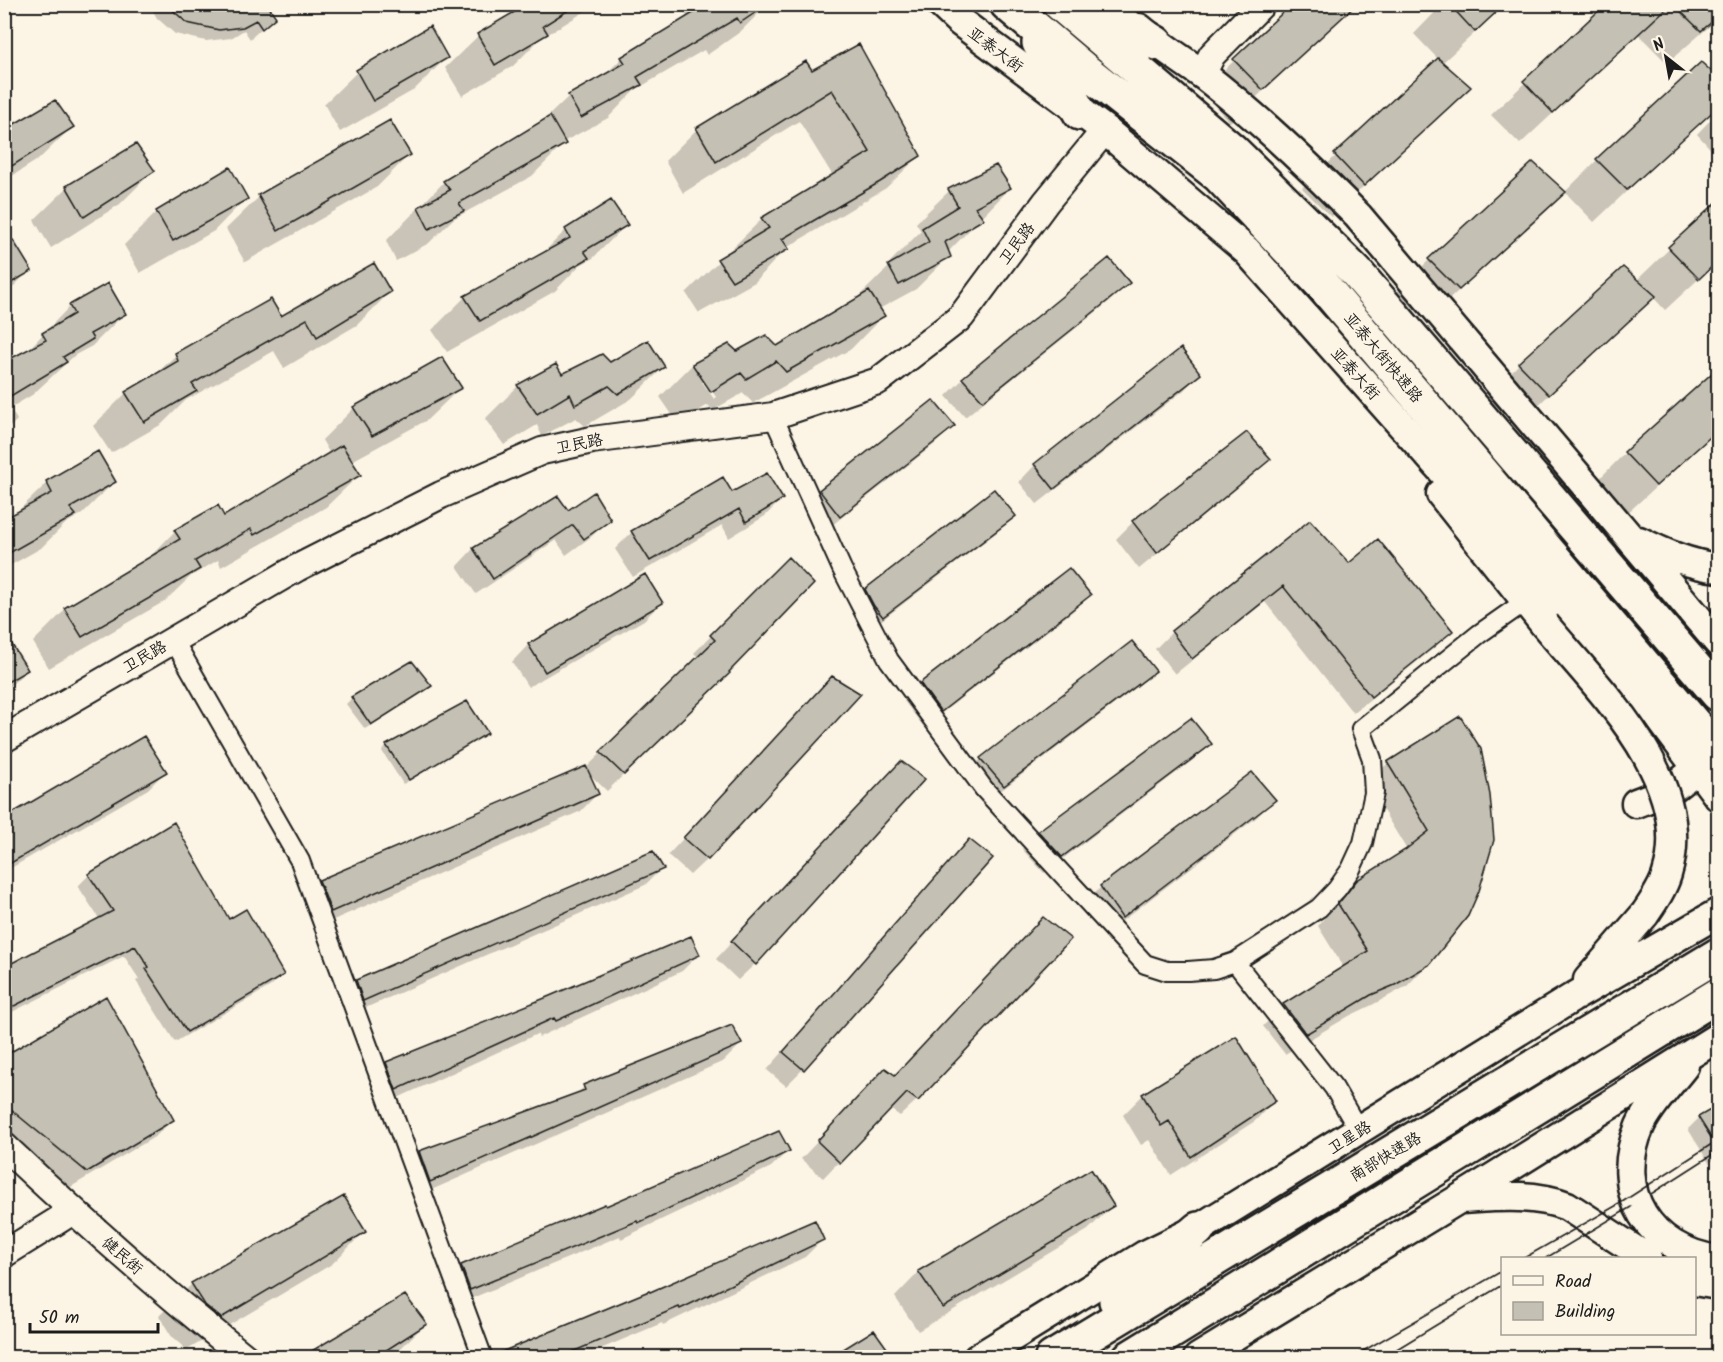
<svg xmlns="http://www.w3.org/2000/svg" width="1723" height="1362" font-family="Kalam,'LXGW WenKai TC',sans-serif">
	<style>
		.shadow { fill: #0003; fill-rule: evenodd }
		.building { fill: #c4c0b3; stroke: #1c1c1c; stroke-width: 1.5 }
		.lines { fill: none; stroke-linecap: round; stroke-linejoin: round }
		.street-casing { stroke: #1c1c1c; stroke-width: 22 }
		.secondary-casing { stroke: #1c1c1c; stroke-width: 30 }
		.primary-casing { stroke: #1c1c1c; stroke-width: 33 }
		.highway-casing { stroke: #1c1c1c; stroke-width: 38 }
		.street { stroke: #fcf5e5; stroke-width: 18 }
		.secondary { stroke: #fcf5e5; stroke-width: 26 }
		.primary { stroke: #fcf5e5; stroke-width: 28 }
		.highway { stroke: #fcf5e5; stroke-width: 33 }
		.tram { stroke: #1c1c1c; stroke-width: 1.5 }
		.primary-bridge-casing { stroke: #1c1c1c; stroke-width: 33; stroke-linecap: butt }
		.primary-bridge { stroke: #fcf5e5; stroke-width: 28 }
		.labels { text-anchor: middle; stroke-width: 4.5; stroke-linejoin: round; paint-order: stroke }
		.street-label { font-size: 16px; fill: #1c1c1c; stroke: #fcf5e5 }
	</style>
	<rect width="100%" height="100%" fill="#fcf5e5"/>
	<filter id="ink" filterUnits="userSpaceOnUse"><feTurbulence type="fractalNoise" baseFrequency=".0167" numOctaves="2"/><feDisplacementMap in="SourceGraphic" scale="12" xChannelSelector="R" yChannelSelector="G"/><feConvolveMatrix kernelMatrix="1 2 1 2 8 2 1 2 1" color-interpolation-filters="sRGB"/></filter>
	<g filter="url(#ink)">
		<!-- shadow -->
		<path class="shadow" d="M149,4H265L274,17L250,39L244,30L231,38L206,41L175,34L157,18Z
			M520,4H597L540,39L513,66L462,96L445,68L478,36L506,19Z
			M680,4H768L740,32L707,55L704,50L635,90L608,118L563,142L564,144L532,176L453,219L429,243L396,261L386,241L444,182L543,121L569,96L602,78L622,58L688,18Z
			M1294,4H1356L1230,122L1201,92Z
			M1443,4H1506L1442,63L1469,87L1331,217L1302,188L1438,59L1414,34Z
			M1608,4H1718V19L1667,63L1638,34L1520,144L1491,115Z
			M430,28L446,58L414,90L340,132L324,104L357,72Z
			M811,72L919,156L886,188L786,248L755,282L699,313L686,293L762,219L833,176L799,121L683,193L665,161L697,129Z
			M1718,105L1594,222L1565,192L1597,160Z
			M1718,112V157L1697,134Z
			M390,122L409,155L377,187L245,262L226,229L259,197Z
			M72,127L39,159L4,181V132Z
			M153,171L120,204L51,248L34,220L67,188Z
			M1010,188L947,253L949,256L916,289L879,309L883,316L851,349L753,403L743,393L713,410L708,405L678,423L660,397L692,365L729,345L737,352L777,348L856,299L891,265L890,262L921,231L916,223L949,191ZM702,382H706L716,397L714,399Z
			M1564,192L1426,321L1397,292L1429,260Z
			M246,198L214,231L140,273L124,245L157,212Z
			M1718,202V261L1665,310L1653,297L1516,426L1487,397L1519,364L1636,281Z
			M626,225L593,258L580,265L555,291L447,352L432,330L465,297L541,255L566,230Z
			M4,247L30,270L4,296Z
			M1109,260L1128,283L1111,300L965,417L946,396L963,379Z
			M390,292L357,325L284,368L274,351L186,400L162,424L111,453L93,426L126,393L152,378L176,355L270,301L281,318Z
			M70,306L124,314L92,346L75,355L32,395L10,408L17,420L4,433V367L24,354Z
			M609,364L664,367L631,399L585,426L576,418L542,436L537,425L504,445L485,419L518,386L555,366L562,376Z
			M1718,369V430L1623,517L1593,485L1625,453Z
			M1199,374L1183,391L1037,504L1019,482L1035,465Z
			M460,388L427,420L350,462L359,475L326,507L221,567L218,560L191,576L165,601L49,668L33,642L65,610L145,562L175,531L224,518L330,454L322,440L354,408Z
			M933,402L953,426L936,443L822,533L803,508L820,491Z
			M1247,434L1269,458L1253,475L1139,569L1116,539L1133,522Z
			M97,453L114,482L82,514L66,523L41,548L4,569V522L14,515L47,483Z
			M732,494L782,499L765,516L729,538L722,525L633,577L615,549L632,532Z
			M557,498L567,512L609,519L592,536L566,555L556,540L476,594L457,566L473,549Z
			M1014,516L997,532L865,633L857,623L849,607L866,590Z
			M1310,522L1349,565L1451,631L1434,648L1353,713L1265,602L1175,674L1155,649L1172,632Z
			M788,559L711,689L607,791L587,772L597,794L581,811L315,928L303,898L320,881L585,769L699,658L694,653Z
			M644,576L661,603L644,620L528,687L512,662L528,645Z
			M1089,595L1073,611L924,727L904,701L921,684Z
			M4,645L27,670L4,692Z
			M412,663L430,686L365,729L346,704L351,699Z
			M1154,671L1137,687L986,802L964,776L981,759Z
			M816,695L707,859L690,875L668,855Z
			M1191,720L1210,743L1193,760L1044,873L1022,849L1039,832Z
			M486,732L481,737L403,784L382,751L387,746Z
			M1388,763L1488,795L1428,964L1407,986L1372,1005L1349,1016L1285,1054L1263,1026L1284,1006L1344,968L1318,926L1336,903L1358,881L1407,850L1367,784Z
			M165,772L148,789L4,872V820Z
			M885,780L755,964L738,980L716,959Z
			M1274,800L1257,817L1105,934L1085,904L1101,887Z
			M969,841L803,1069L786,1086L767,1070Z
			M662,868L645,885L347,1016L340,998L357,981Z
			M89,875L228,921L282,975L271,986L175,1042L136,981L139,979L124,956L4,1016V969L100,920L78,886Z
			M698,955L682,971L539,1037L537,1034L380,1106L370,1080L387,1063Z
			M731,1027L741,1044L724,1061L413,1198L403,1169L420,1152L576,1095L584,1087Z
			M4,1058L173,1119L156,1136L69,1188L4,1134Z
			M885,1070L917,1100L900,1116L890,1109L823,1178L801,1159Z
			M1143,1095L1274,1101L1255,1121L1171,1175L1149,1140L1141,1145L1123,1115Z
			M1718,1107V1157L1709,1163L1688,1129L1699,1118Z
			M788,1151L771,1167L621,1239L620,1236L453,1306L445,1283L462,1266L606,1208Z
			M1113,1205L1088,1230L918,1331L895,1297L919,1272Z
			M364,1232L332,1264L187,1350L172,1337L159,1316L192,1284Z
			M822,1240L805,1257L663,1325L662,1323L579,1358H493Z
			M425,1324L391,1358H303Z"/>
		<!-- building -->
		<path class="building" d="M166,4H267L276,17L262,29L256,20L243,27L219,30L187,23Z
			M528,4H578L543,26L548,34L495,65L477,34Z
			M708,4H768L740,23L737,18L637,77L642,85L581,118L568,95L625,63L621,57Z
			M1292,4H1357L1263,90L1233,59Z
			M1449,4H1505L1475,32Z
			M1606,4H1671L1553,113L1523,81Z
			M1673,4H1719V16L1701,31Z
			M430,26L448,58L373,101L356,70Z
			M859,44L921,156L880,182L782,239L789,249L732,281L717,259L769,228L761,218L870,152L832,90L716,162L696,128L806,61L812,70Z
			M1438,58L1471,87L1364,186L1334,154Z
			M1701,62L1719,78V106L1627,190L1596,159Z
			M55,100L74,127L4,171V130Z
			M550,116L566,144L459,203L464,211L429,229L418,207L450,190L443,181Z
			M390,120L411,155L278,231L258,195Z
			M136,144L155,171L84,217L66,186Z
			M1533,162L1566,192L1459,290L1428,259Z
			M996,165L1011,188L975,207L984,219L945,242L951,257L899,285L888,265L929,242L922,228L958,206L948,189Z
			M230,167L248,199L173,241L156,211Z
			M611,200L628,225L584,251L589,258L480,321L464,296L570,238L565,229Z
			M1719,200V260L1699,279L1668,247Z
			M13,240L32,271L4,287V245Z
			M1109,258L1130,283L983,401L962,378Z
			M374,263L391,292L317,337L307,319L192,384L197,391L144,422L125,392L178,361L175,353L271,299L281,316Z
			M1623,267L1656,296L1549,395L1518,363Z
			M108,283L126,314L90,334L93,339L63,357L67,362L4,400V362L46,340L42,333L74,314L69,305Z
			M869,291L885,316L786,372L776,361L746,379L741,373L711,392L692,364L729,344L737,351L766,335L777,346Z
			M648,340L665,367L618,394L609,386L575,405L570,394L537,414L517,385L556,364L562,374L602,354L610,362Z
			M1181,348L1201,374L1054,489L1034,464Z
			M442,357L462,388L372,436L353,407Z
			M1719,367V429L1656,486L1624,452Z
			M933,400L955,426L840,517L819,490Z
			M1247,432L1271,459L1157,553L1132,521Z
			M342,445L361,475L254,535L251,529L195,561L200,569L82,637L64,608L180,539L174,530L218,505L224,516Z
			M98,451L116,482L70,508L76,515L4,556V519L52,493L46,481Z
			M767,473L783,499L746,522L739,509L650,561L631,531L723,477L732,492Z
			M994,489L1016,516L883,617L874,606L865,589Z
			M594,492L611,520L584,539L573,525L493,579L473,548L558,496L568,510Z
			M1310,520L1349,563L1378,539L1453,631L1371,697L1283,586L1192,659L1171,631Z
			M788,557L814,584L729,672L730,673L624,775L600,752L715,640L710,635Z
			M1069,568L1091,595L941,712L920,683Z
			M645,574L663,603L545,672L528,644Z
			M4,632L28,670L4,684Z
			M1132,641L1156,671L1004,786L980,758Z
			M412,661L432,686L371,725L351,697Z
			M832,676L861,694L708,860L683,838Z
			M467,701L488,733L409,780L386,745Z
			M1460,716L1481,749L1490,795L1494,840L1479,891L1468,916L1429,965L1395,985L1371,995L1306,1034L1283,1004L1368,951L1338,904L1357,880L1405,850L1429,831L1387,762Z
			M1191,718L1212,744L1062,857L1038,831Z
			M144,736L167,772L4,867V818Z
			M901,761L925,779L756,965L731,941Z
			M586,766L599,794L331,912L319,880Z
			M1252,772L1276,800L1122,918L1100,886Z
			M174,822L229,919L246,909L284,975L187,1032L146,969L149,967L135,946L4,1011V967L113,911L88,874Z
			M969,839L993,858L804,1070L783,1052Z
			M653,851L664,869L363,1001L356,980Z
			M1043,917L1071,939L918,1101L907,1093L840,1163L817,1141L885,1068L895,1075Z
			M691,936L700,955L556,1021L554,1018L396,1090L386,1062L545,998Z
			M106,996L174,1120L87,1172L4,1104V1056Z
			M732,1025L742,1044L430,1182L419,1151L585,1090L583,1085Z
			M1236,1036L1276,1101L1191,1157L1169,1121L1161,1126L1142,1094Z
			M1719,1105V1150L1698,1117Z
			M779,1131L790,1151L638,1223L637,1221L470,1290L461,1265L605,1204L606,1206Z
			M1091,1169L1114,1206L943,1308L918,1271Z
			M344,1196L366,1232L221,1318L205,1305L191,1283Z
			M815,1220L824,1240L680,1309L679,1307L558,1358H494V1355L649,1291L650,1292Z
			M405,1295L427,1324L374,1358H300Z
			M874,1330L894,1358H829Z"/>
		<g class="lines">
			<defs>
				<path id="street" d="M773,416L842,569L889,660L984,789L1145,964L1167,971H1188L1214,969L1235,962L1319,908L1337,889L1351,869L1363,843L1374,793L1372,759L1361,729L1479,634L1526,601
					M173,639L300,861L483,1358
					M1235,962L1334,1088L1359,1131"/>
				<path id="secondary" d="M1202,75L1212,55L1262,4
					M4,739L297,568L441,495L542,451L592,440L773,416L878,381L961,317L1046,202L1105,130
					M4,1146C82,1220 162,1291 246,1358
					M4,1254L73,1211"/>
				<path id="primary" d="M941,4L959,21L1105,130L1247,251L1647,701L1718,796
					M1139,28C1159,45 1181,59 1202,74C1258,117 1309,166 1358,216L1718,642
					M1441,494L1545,625
					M1639,541C1665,554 1689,564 1718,568
					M1636,803L1670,790L1698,768
					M1588,980L1645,914
					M1684,1066C1670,1084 1649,1106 1640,1126C1611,1192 1650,1251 1718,1260
					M1461,1199C1497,1197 1533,1193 1567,1206L1647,1258
					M1694,1281L1718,1285
					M978,1358L1145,1255L1198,1229L1572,998L1718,913
					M1198,1358L1459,1199L1718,1037"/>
				<path id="highway" d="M1007,4L1087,72L1218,175L1327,290L1718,752
					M1060,4L1232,150L1356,272L1718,694
					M1089,4L1156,43
					M1039,43L1080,113
					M1116,1301L1198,1229
					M1052,1358L1718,955
					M1129,1358L1718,995"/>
			</defs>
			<!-- street casing -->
			<use href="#street" class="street-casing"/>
			<!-- secondary casing -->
			<use href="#secondary" class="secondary-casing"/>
			<!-- primary casing -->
			<use href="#primary" class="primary-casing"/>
			<!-- highway casing -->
			<use href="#highway" class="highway-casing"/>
			<!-- street -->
			<use href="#street" class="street"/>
			<!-- secondary -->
			<use href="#secondary" class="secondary"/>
			<!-- primary -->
			<use href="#primary" class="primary"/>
			<!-- highway -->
			<use href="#highway" class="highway"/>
			<!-- tram -->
			<path class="tram" d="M1651,1194L1718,1151
				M1524,1258L1619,1204L1718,1140
				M1546,1258L1631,1207
				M1351,1358L1502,1271
				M1382,1358L1502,1285"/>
			<defs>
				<path id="primary-bridge" d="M1545,625C1599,690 1696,781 1667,874C1663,888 1653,902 1645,914"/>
			</defs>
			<!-- primary-bridge casing -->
			<use href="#primary-bridge" class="primary-bridge-casing"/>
			<!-- primary-bridge -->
			<use href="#primary-bridge" class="primary-bridge"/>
		</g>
	</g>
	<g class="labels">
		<!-- street labels -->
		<g class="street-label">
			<text transform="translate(996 49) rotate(37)" y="6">亚泰大街</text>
			<text transform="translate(1016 243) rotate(-53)" y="6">卫民路</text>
			<text transform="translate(1384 357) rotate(50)" y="6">亚泰大街快速路</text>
			<text transform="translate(1356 373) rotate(48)" y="6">亚泰大街</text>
			<text transform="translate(579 443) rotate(-11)" y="6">卫民路</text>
			<text transform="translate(144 656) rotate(-30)" y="6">卫民路</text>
			<text transform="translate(1349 1137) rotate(-32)" y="6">卫星路</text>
			<text transform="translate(1385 1156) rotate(-31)" y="6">南部快速路</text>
			<text transform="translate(123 1255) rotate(41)" y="6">健民街</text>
		</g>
	</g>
	<!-- margin -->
	<rect width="1723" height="1362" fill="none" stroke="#fcf5e5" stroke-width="24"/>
	<rect x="12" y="12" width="1699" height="1338" fill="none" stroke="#1c1c1c" stroke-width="2" filter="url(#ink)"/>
	<!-- legend -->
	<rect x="1501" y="1257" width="195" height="78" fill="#fcf5e5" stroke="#a29e95" stroke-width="1.5"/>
	<rect x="1513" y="1276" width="30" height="9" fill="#fcf5e5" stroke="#a29e95" stroke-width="1.5"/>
	<text x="1555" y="1287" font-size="18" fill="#1c1c1c">Road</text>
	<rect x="1513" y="1302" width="30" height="18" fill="#c4c0b3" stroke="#a29e95" stroke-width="1.5"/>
	<text x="1555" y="1317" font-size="18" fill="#1c1c1c">Building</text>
	<!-- north arrow -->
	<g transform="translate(1666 57) rotate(329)" stroke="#fcf5e5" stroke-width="4.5" paint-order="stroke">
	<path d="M0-4.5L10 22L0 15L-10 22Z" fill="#1c1c1c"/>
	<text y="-9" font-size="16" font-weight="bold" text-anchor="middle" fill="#1c1c1c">N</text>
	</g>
	<!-- scale -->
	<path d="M30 1323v9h128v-9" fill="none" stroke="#1c1c1c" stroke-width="3"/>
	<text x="39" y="1323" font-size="18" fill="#1c1c1c" stroke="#fcf5e5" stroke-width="4.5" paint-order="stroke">50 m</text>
</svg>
